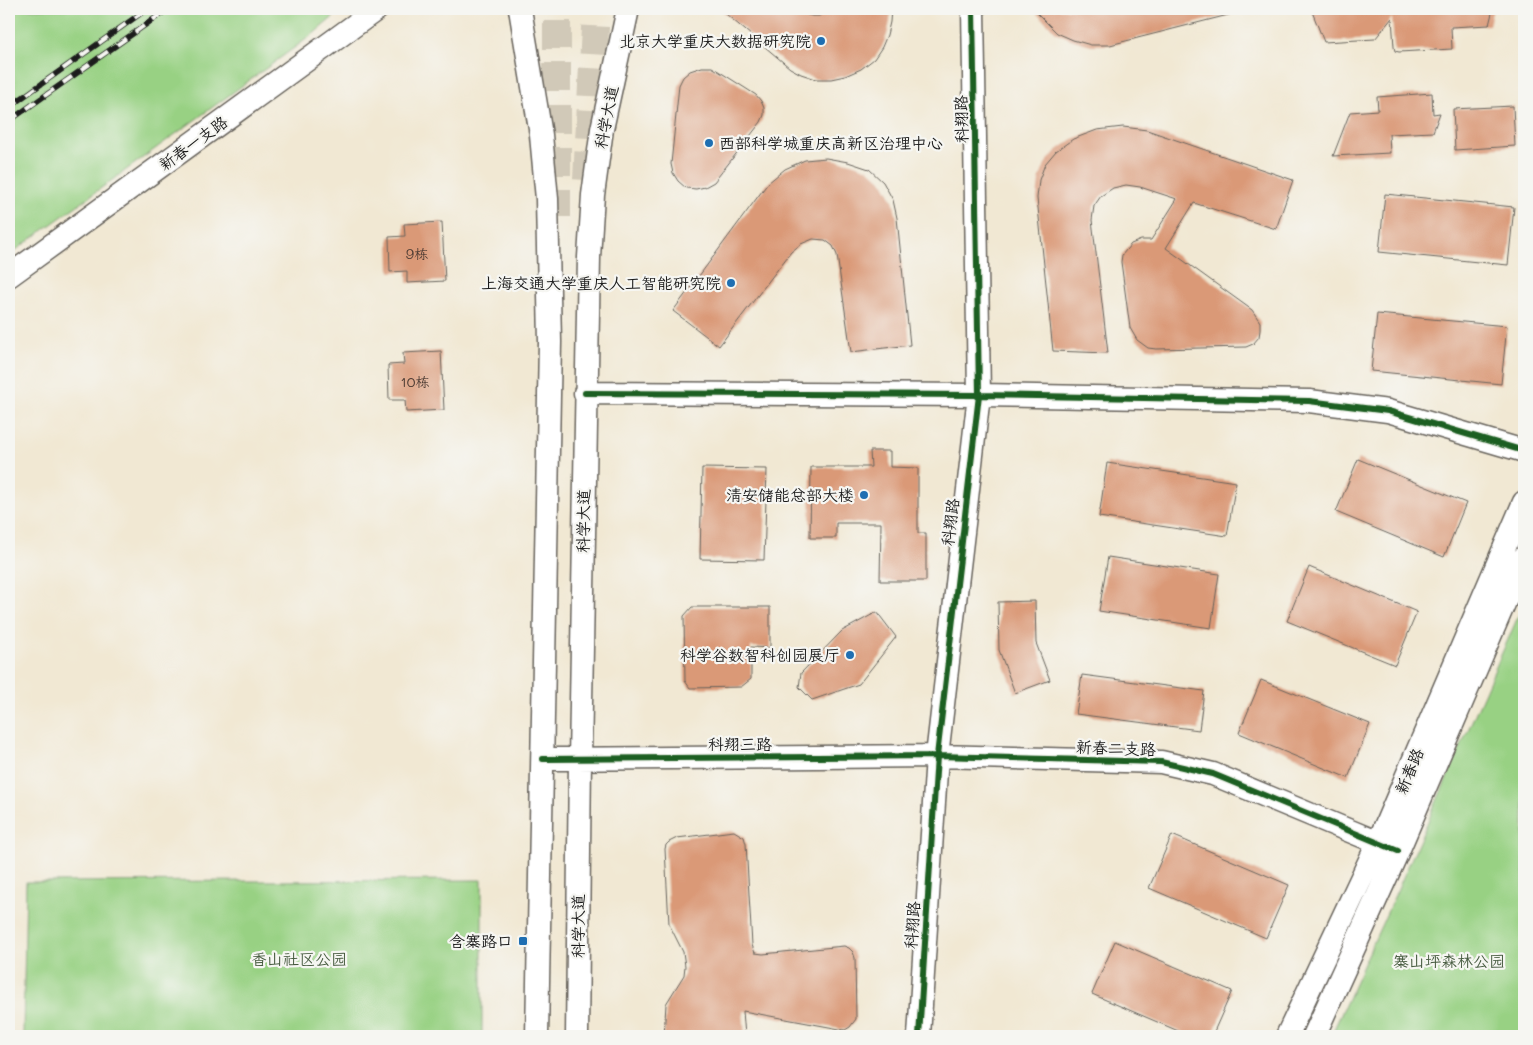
<svg xmlns="http://www.w3.org/2000/svg" width="1533" height="1045" font-family="Mali,'LXGW WenKai TC',sans-serif">
	<style>
		.park { fill: #98d183; stroke: #5a7650 }
		.building { fill: #da9977 }
		.lines { fill: none; stroke-linecap: round; stroke-linejoin: round }
		.highway-tunnel { stroke: #d1c9b8; stroke-width: 28; stroke-dasharray: 28 14; stroke-linecap: butt }
		.secondary-casing { stroke: #67635c; stroke-width: 25 }
		.secondary { stroke: #fff; stroke-width: 22 }
		.rail-casing { stroke: #1c1c1c; stroke-width: 5.5 }
		.rail { stroke: #f6f6f2; stroke-width: 4; stroke-dasharray: 11; stroke-linecap: butt }
		.cycleway-casing { stroke: #f6f6f2; stroke-width: 9 }
		.cycleway { stroke: #1b5e20; stroke-width: 6 }
		.poi-dot { fill: #1f6fb2; stroke: #f6f6f2; stroke-width: 2 }
		.labels { text-anchor: middle; stroke-width: 4.5; stroke-linejoin: round; paint-order: stroke }
		.number-label { font-size: 14px; fill: #4c3b33 }
		.poi-label { font-size: 16px; fill: #1c1c1c; stroke: #f6f6f2; text-anchor: end }
		.street-label { font-size: 16px; fill: #1c1c1c; stroke: #f6f6f2 }
		.park-label { font-size: 16px; fill: #475b40; stroke: #f6f6f2 }
	</style>
	<rect width="100%" height="100%" fill="#f6f6f2"/>
	<filter id="ink" filterUnits="userSpaceOnUse"><feTurbulence type="fractalNoise" baseFrequency=".02" numOctaves="2"/><feDisplacementMap in="SourceGraphic" scale="10" xChannelSelector="R" yChannelSelector="G"/><feConvolveMatrix kernelMatrix="1 2 1 2 8 2 1 2 1" color-interpolation-filters="sRGB"/></filter>
	<filter id="wash" filterUnits="userSpaceOnUse"><feTurbulence type="fractalNoise" baseFrequency=".0096" numOctaves="4" result="noise"/><feDisplacementMap in="SourceGraphic" scale="20" xChannelSelector="R" yChannelSelector="G"/><feGaussianBlur stdDeviation="1.12" result="paint"/><feColorMatrix in="noise" values="0 0 0 0 0 0 0 0 0 0 0 0 0 0 0 0 0 1.4 0 .05"/><feComposite in="paint" operator="in"/></filter>
	<g filter="url(#wash)">
		<rect width="100%" height="100%" fill="#f1e8d3"/>
		<!-- park -->
		<path class="park" d="M9,9H343L312,35L9,255Z
			M1524,603V1036H1331L1410,862Z
			M482,880V1036H23L26,882Z"/>
		<g id="blocks">
			<!-- building -->
			<path class="building" d="M720,9H798L804,14L812,16H819L831,9H891L890,22L887,35L882,47L874,59L861,69L845,76L831,79H816L801,74L790,68Z
				M1033,9H1236V13L1110,45H1091L1073,40L1057,33Z
				M1311,9H1493L1489,25L1451,27L1452,49L1399,52L1395,51L1394,47L1392,18L1375,39L1324,42Z
				M702,67H712L756,95L761,101L764,108V115L761,122L714,182L705,187L696,189L686,188L678,181L673,173L671,164L679,85L683,77L690,71Z
				M1432,93L1433,114L1440,113L1433,132L1389,134L1390,153L1333,156L1350,112L1378,110L1377,97Z
				M1513,106L1515,146L1455,150L1453,109Z
				M1123,127L1147,130L1293,180L1276,229L1194,203L1166,248L1252,310L1260,322V330L1259,337L1253,344L1246,347L1156,349L1148,348L1137,340L1130,328L1121,262L1122,255L1131,244L1141,240H1151L1177,199L1140,187L1126,185L1113,188L1101,196L1094,206L1092,220L1108,353L1053,351L1037,198L1039,180L1045,164L1056,151L1073,139L1097,130Z
				M826,158L848,162L869,169L883,182L893,200L897,218L910,345L851,352L837,255L833,246L825,240L813,239L801,244L791,252L719,346L673,311L768,183L785,169L805,160Z
				M1385,194L1514,207L1508,265L1379,252Z
				M442,222L445,281L407,283V271L390,272L389,237L405,236L404,224Z
				M1377,314L1507,326L1501,384L1371,371Z
				M441,351L444,410L406,412L405,400H389L388,365L404,364L403,353Z
				M870,451H890V467L918,468V533H926V581H880L881,523H836V538H810L811,467H871Z
				M1358,459L1466,503L1444,557L1336,512Z
				M1107,463L1236,482L1227,536L1099,517Z
				M702,468L767,469L764,560L700,559Z
				M1108,557L1219,574L1211,628L1099,611Z
				M1309,567L1417,612L1395,665L1287,621Z
				M1035,601L1036,643L1050,680L1015,693L999,650L998,602Z
				M692,607H770V648L751,647V679L741,687L690,688L685,681L684,616Z
				M877,612L896,637L859,684L812,700L799,687L801,673L842,631Z
				M1082,675L1204,691L1199,730L1076,714Z
				M1261,680L1370,724L1348,778L1239,733Z
				M734,831L744,837L746,844L752,945L755,953L763,954L844,946L849,948L853,952L855,958L856,1019L850,1027L845,1030L743,1011L745,1036H664L666,1004L684,975L685,966L683,952L669,924L665,849L666,845L669,842L677,838Z
				M1172,835L1289,885L1266,938L1149,888Z
				M1115,941L1232,991L1212,1036H1190L1092,994Z"/>
		</g>
	</g>
	<g filter="url(#ink)">
		<use href="#blocks" fill-opacity="0" stroke="#67635c" stroke-width="1"/>
		<g class="lines">
			<!-- highway-tunnel -->
			<path class="highway-tunnel" d="M587,180L596,9
				M557,217V9"/>
			<defs>
				<path id="secondary" d="M520,9L541,135L547,199L550,342L537,1036
					M9,276L377,9
					M585,393L979,395L1309,401L1388,411L1524,451
					M543,759L937,756L1161,762L1213,774L1398,851
					M577,1036L580,759L589,257L593,195L602,129L628,9
					M919,1036L937,756L979,395L973,9
					M1287,1036L1378,843L1524,502
					M1314,1036L1398,851L1524,557"/>
			</defs>
			<!-- secondary casing -->
			<use href="#secondary" class="secondary-casing"/>
			<!-- secondary -->
			<use href="#secondary" class="secondary"/>
			<defs>
				<path id="rail" d="M9,107L147,9
					M9,121L168,9"/>
			</defs>
			<!-- rail casing -->
			<use href="#rail" class="rail-casing"/>
			<!-- rail -->
			<use href="#rail" class="rail"/>
			<defs>
				<path id="cycleway" d="M585,393L979,395L1309,401L1388,411L1524,451
					M543,759L937,756L1161,762L1213,774L1398,851
					M919,1036L937,756L979,395L973,9"/>
			</defs>
			<!-- cycleway casing -->
			<use href="#cycleway" class="cycleway-casing"/>
			<!-- cycleway -->
			<use href="#cycleway" class="cycleway"/>
		</g>
	</g>
	<!-- markers -->
	<g class="poi-dot">
		<circle cx="821" cy="41" r="5"/>
		<circle cx="709" cy="143" r="5"/>
		<circle cx="731" cy="283" r="5"/>
		<circle cx="864" cy="495" r="5"/>
		<circle cx="850" cy="655" r="5"/>
		<rect x="518" y="936" width="10" height="10" rx="2.5"/>
	</g>
	<g class="labels">
		<!-- number labels -->
		<g class="number-label">
			<text x="417" y="259">9栋</text>
			<text x="415" y="387">10栋</text>
		</g>
		<!-- poi labels -->
		<g class="poi-label">
			<text x="811" y="47">北京大学重庆大数据研究院</text>
			<text x="719" y="149" text-anchor="start">西部科学城重庆高新区治理中心</text>
			<text x="721" y="289">上海交通大学重庆人工智能研究院</text>
			<text x="854" y="501">清安储能总部大楼</text>
			<text x="840" y="661">科学谷数智科创园展厅</text>
			<text x="513" y="947">含寨路口</text>
		</g>
		<!-- street labels -->
		<g class="street-label">
			<text transform="translate(606 117) rotate(-79)" y="6">科学大道</text>
			<text transform="translate(961 119) rotate(-91)" y="6">科翔路</text>
			<text transform="translate(193 143) rotate(-36)" y="6">新春一支路</text>
			<text transform="translate(583 521) rotate(-89)" y="6">科学大道</text>
			<text transform="translate(950 522) rotate(-83)" y="6">科翔路</text>
			<text x="740" y="750">科翔三路</text>
			<text transform="translate(1116 748) rotate(2)" y="6">新春二支路</text>
			<text transform="translate(1409 771) rotate(-67)" y="6">新春路</text>
			<text transform="translate(912 925) rotate(-86)" y="6">科翔路</text>
			<text transform="translate(578 926) rotate(-90)" y="6">科学大道</text>
		</g>
		<!-- park labels -->
		<g class="park-label">
			<text x="299" y="965">香山社区公园</text>
			<text x="1449" y="967">寨山坪森林公园</text>
		</g>
	</g>
	<!-- margin -->
	<rect width="1533" height="1045" fill="none" stroke="#f6f6f2" stroke-width="30"/>
</svg>
